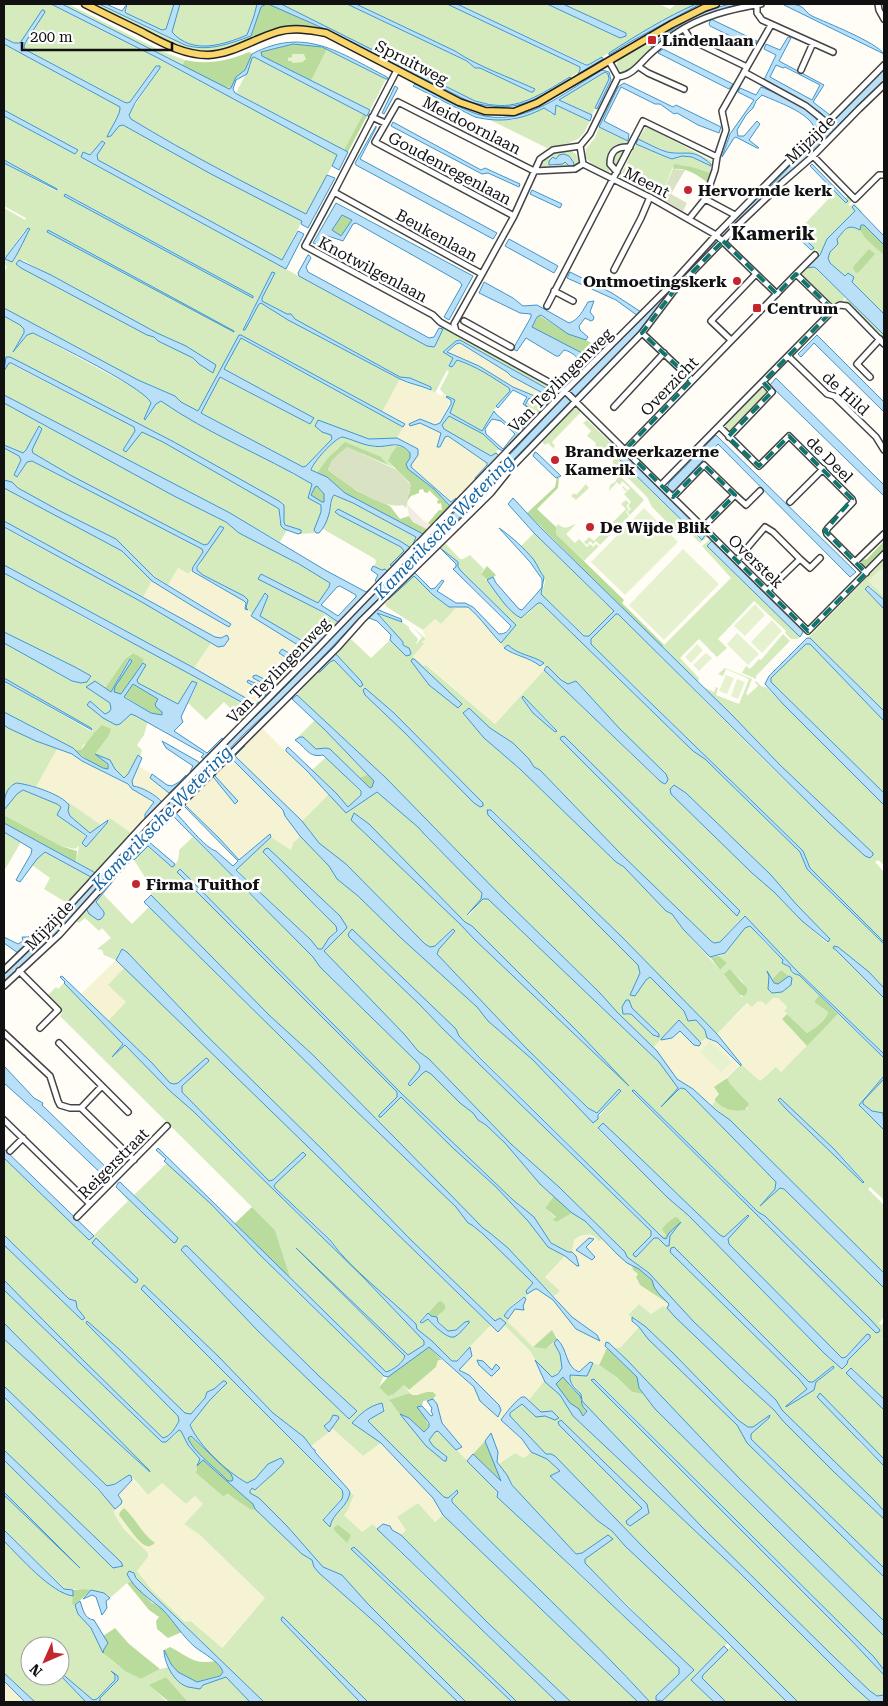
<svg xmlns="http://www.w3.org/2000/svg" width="888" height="1706" font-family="'Roboto Serif',serif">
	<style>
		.farmland { fill: #f6f3d4 }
		.green { fill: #d5ebbd; fill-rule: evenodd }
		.forest { fill: #b9dc9c }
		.cemetery { fill: #d9e3c4 }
		.pitch { fill: #e6f2cf }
		.plaza { fill: #f1ede2 }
		.water { fill: #b9e0f7; stroke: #3f96cf; fill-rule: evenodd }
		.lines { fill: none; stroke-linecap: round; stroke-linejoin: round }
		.minor-casing { stroke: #444; stroke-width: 8 }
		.major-casing { stroke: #222; stroke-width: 9 }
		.minor { stroke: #fff; stroke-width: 5 }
		.major { stroke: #f9d66b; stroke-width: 6 }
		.marked { fill: none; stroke: #0f766e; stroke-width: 4; stroke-dasharray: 10 6; stroke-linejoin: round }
		.poi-dot { fill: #c4262e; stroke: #fff; stroke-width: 2 }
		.labels { text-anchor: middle; stroke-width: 5; stroke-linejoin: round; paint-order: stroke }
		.poi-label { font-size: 16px; font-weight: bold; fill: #111; stroke: #fff; text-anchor: start }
		.street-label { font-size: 16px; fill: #111; stroke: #fff }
		.water-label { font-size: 18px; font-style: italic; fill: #1768a6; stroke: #fff }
		.quarter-label { font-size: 19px; font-weight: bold; fill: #111; stroke: #fff }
	</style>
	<rect width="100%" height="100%" fill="#fffdf5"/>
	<!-- farmland -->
	<path class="farmland" d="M459,343L507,372L511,376L551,397L548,402L513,387L479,366L447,352L456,344Z
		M400,379L409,383L422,386L442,396L444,394L451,400L440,423L436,425L420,419L410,426L420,423L441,433L442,435L437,445L440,447L445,437L448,436L487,463V465L472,483L452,502L411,467V465L418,455V449L397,438L404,424L382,412Z
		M178,568L189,574L192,571L244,601L246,610L252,614L251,615L306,650L298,658L282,649L279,653L295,663L278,686L258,679L268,686L267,688L252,681L247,682L266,694L264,699L260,703L256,705L194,668L211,643L218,647L224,636L221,638L215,637L143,597L152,581L194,607L229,627L223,618L168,585Z
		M465,606L472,610L491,629L493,635L507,650L516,655L533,659L546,668L495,724L427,665L424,666L413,655L424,645L422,642L426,639L423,630L435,619L441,624L456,608Z
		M262,728L329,794L302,821L235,756Z
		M57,749L72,754L82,761L128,785L132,789L154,803L145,814L144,818L131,833L110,819L101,825L63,799L36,787Z
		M232,759L283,810L285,816L300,836L293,843L291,850L271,837L270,835L239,860L219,838L185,805Z
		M139,766L152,774L150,778L169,793L161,800L139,787L133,786L132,782Z
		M116,960L125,967L123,970L127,1002L108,1021L81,994Z
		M773,998H778L787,1008L784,1011L787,1014L783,1018L789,1027L807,1046L781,1072L768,1073L760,1081L741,1064L717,1034L748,1003Z
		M680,1031L694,1045L700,1044V1042L707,1038L717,1042L739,1065L728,1076L715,1087L719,1094L712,1106L693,1089L677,1079L653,1048L661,1040L672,1038Z
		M588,1234L595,1236L599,1240L602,1239L618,1255L632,1265L633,1270L638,1274L637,1280L640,1285L669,1304L667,1308L663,1306L651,1314L639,1304L628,1315L639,1327L620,1348H614L608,1342L605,1343L607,1348L599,1365L590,1362L579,1372L569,1366V1361L561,1342L552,1331L533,1347L507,1322L515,1309H524L523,1306L527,1294L535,1288L537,1289L553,1300L596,1340L597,1335L572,1317L554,1296L559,1291L545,1277L565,1256L577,1266L579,1264L576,1259V1256L572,1252L574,1240Z
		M491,1325L498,1332L504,1325L530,1351L544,1381L528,1401L525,1397L506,1412L501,1420L522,1439L531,1452L524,1458L515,1453L499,1464L497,1461L498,1457L497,1448L491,1434L467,1461L456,1450L462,1447L442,1423L437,1404L433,1399L435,1397L430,1393L412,1395L409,1390L436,1367L438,1360H442L474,1387L480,1401L498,1417L473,1380L469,1375L459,1369L472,1356L470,1347Z
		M332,1428L363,1456L381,1443L433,1498L443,1515L435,1522L418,1503L407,1531L401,1535L383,1526L377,1529L373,1524L362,1533L344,1515L348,1510L354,1495L311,1446Z
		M132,1479L148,1495L162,1483L186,1504L195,1496L203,1504L184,1524L200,1535L266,1598L221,1648L192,1621L185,1622L152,1590L137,1571L148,1557V1554L124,1529L114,1514L115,1509L121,1504L122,1501L118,1495Z
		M4,1681L25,1702H4Z"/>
	<!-- green -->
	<path class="green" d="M4,4H51L158,58L338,155L306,215L208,164L131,119L129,115L131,111L160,68V66H156L130,102L127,103L26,50L24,47L25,43L44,12V10H42L20,43H14L4,38Z
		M62,4H68L161,51L185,60L182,66Z
		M91,4H99L185,45C207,52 229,44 251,36L252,39C237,44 223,50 207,51C175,53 121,19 91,4Z
		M127,4H174L166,29L162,30L126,13Z
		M180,4H257L254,16L247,35C224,44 192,55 172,32Z
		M281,4H347L467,61L475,68H480L533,92L470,61L455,51L356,4H447L580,67V70C575,76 564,80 557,84C525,103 512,110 475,101Z
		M457,4H547L620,38L626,33L563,4H659L670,9L676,4H675H696L679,12L588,65Z
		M705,10V12C685,21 669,32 652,46L653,48L686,24L707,14L708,15L687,25L630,72L624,74L617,68C615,58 626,54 633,50L634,51L654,41V39L661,33Z
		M4,44L120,107C120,116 111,128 107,137L119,126L123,125L211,174L302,221L282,260L98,160L97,155L105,143L102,141L93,153L87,155L108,172L427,346H435L441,325L555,390L557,395L549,407L553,392L460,341H456L443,352L453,358L450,366L452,367L456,360C475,366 496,377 511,390L493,411L482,431L480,430L450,413L455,400L444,394L440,389L449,372L447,370L435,393L420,382L400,377L295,319L291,314H287L262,301L261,298L275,274L274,272H273L242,329L259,303H261L288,320L400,379L382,412L241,335H239L199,411L196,410L181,402L175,396L138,380L4,308V272L7,267L4,264V208L25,220L26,218L4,206V163L56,191L57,190L4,160V116L75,154L78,150L4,110ZM66,194L253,296V298L64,195ZM25,230L22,244L12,261H8L6,257ZM23,260L157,333L186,346L216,365L199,364L193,358L158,341L155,337L147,335L17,265Z
		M327,49L386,79L370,110L311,81Z
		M254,57L363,114L344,150L236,93L250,66L252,58Z
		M605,72L608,74L609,79L592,115L559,100Z
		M556,105L590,121L584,133L578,139L569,143L547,148L490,120H513L544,108L551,114H555Z
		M599,127L628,141V144C609,139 605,160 610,173L592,164L585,157L586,149L595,138Z
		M646,127H648L712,161L711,164C694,150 688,155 669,152C658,150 648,143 638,139Z
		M636,144L664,156L672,159L682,156L692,157L711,166L710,173L681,165L673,167L660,198L619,178Z
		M565,150H570L576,154L579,161L576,165L543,169L542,168L541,164C546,154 554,152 565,150ZM564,154L569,156L574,163L565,162L551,166L555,159Z
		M621,150L624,151L616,168L613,165L612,161L617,152Z
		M836,191L846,203L848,201L845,198L849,196L853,199L848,205L850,206L854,203L862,211V214L854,205L884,242V316L829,265L816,249L813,253L812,250L797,232Z
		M814,267L845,297L843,301L830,305L800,275L806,269Z
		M846,298L884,335V339L849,306L844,303Z
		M4,316L20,325L24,329V333L13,351L14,352L27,335L33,333L140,391L150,399L151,403L144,419L146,420L156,404L161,401C208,434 263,455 312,484L308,498L321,505V512L314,532L316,533L298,534L301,530L287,526L284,523V504L174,442L10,357L4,364Z
		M240,338L403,427L397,438L369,439L318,421L331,435L332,439L306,466L303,467L200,412L219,377L310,424L314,418L224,369Z
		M9,363L134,427L135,431L123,450L126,452L141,431L163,442L276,507L279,509C280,518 278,526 287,530L280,542L230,513L4,395V371Z
		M761,389L766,390L767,394L731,431H727L725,427L727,423Z
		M529,398L545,406L539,414L525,405Z
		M4,403L174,496L226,522L239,533L299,564L330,583L329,587L318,603L261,574L338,622L332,629L329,622L313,643L304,642L260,616L268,596L264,594L252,614L246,608L248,605L244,596L203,575L197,570L220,526L208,544L204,546L72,476L33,453L32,450L42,429L38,427L26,450L23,453L4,445Z
		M572,407L574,409L577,408L580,411V413L552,442L555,446L553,448L548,443L545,445L543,443V438Z
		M449,415L483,434L499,449L496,451L499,456H491L444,429L442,425Z
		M587,420L612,444V447L603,456L595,447L596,443L587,436L591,431L583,423Z
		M342,436L373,447L387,445L397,446L391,454L388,461L394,468L388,465L382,458L338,448L317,473L311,470C313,462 334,439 342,436Z
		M4,448L19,456L21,460L14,475L18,477L27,462L32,461L202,549L203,552L189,574L178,568L168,585L151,574L116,539L58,510L18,488L12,482L4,480Z
		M616,456L701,540L706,534L709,535L700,543L687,530L681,536L652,507L647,497L613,463V459Z
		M619,475L644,500L630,515L627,512L631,509L628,506L631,502L624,494L627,492L622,487L623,486L628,491L630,488L622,481L620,485L617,482L609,491L610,485L615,482Z
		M586,484L589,488L576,500L571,496L574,493L576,495Z
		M4,488L122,551L152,581L143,597L4,521Z
		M333,495L353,503L416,537L411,548L400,541L339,515L401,547L404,551L390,565L388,572L374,566L376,562L375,559L323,529L329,515Z
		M626,500L629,503L626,506L629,509L626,512L629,516L600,545L596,541L593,544L590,541L587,545L584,542L589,537L594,541L626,509L621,504Z
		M558,524C566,531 569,526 576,524L566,534L575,543L579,539L587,547L590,544L593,547L596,544L599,546L584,561L556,534V527Z
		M4,528L140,601L211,643L194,668L4,565Z
		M534,533L605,603L613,609L614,612L589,636H585L541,594C542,590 544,586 545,582C545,572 528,554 520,547Z
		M712,538L713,542L707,546L800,637L797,639H791L785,633L786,631L754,601L718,639L727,648L717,657L699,639L680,658L699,678L698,682L662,647L731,578L702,546Z
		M445,543L460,559H463L470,555L484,569L481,573L485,579L520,618L527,614L538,603H541L693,751L705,759L801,852L807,869L884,944V988L869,972L838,947L836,950L884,998V1054L796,970L744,916L720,942L714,943L711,941L619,852L540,770L534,767L529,759L513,743L490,728L467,709L463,713L484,738L520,769L616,862L624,867L666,911L672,914L683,929L720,970L727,963L719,956L725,953L745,928L750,926L765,943L791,967C791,972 793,974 799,975L819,995L814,1002L828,1012C825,1022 815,1028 807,1033L784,1011L787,1007L778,998H773L766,1005L761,1001L760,1002L758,1001L752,1007L747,1003L717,1034L622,937L492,810H488V815L638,965L640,973L630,995L633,996L646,980L650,977L684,1011L688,1020H696L705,1030L707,1038L700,1042L679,1020L653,1048L617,1012L600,993L505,900L386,778L297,695C304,686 325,664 334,660L360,687L354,673L336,654L351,639L371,658L390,640L406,656L407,648L385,621L377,615L378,613L402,622L409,627V629L418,639L416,645L422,637L411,626L426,639L422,642L424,644L413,656L424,666L426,665L495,724L544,670L656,778L664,783L619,728L576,681L568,684L561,680L548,667L546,668L542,664L543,663C532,655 518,655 508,645L504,648L501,643L516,625L461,571L455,561L441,548ZM411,661L458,708L429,685ZM365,695L394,713L483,803V806L474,803L404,732ZM523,696L555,728V732L533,713L522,699ZM676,786L686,793L771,875L796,904L830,939L827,943L802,921L774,892L752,873L671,794ZM730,969L742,981L747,991L746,994L741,997ZM781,970L792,978L769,980V976L772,979ZM630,1002L632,1008L659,1034L656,1037L631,1014L626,1015L622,1011L624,1004Z
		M884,560V600L870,586L865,589L884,609V711L809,637Z
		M4,573L103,628L132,642L245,704L248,707V714H250L242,720L224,702L206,720L188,703L196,687L190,684L178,704L138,683L137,680L145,663H143L144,659L132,653L125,659L105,688L99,683L87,687L110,703L111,709L109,712L105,714L98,707L88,705L120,724L131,714L148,721L144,735L137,745L142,750L140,757L137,756L128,774L124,778L115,769L110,760L95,754L108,737L83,745L81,750H74L73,748L4,712V681L91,731L93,730L4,678V643L72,681L81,683L87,682L91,677L75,667L4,632Z
		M412,576C424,578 437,607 456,608L441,624L435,619L423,630L387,607L385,604Z
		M616,614H618L767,763L865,856L870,850L780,765L703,687L714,692L716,687L718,688L716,695L739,704L749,679L726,669L723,676L718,674L725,668L752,679L746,694L748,695L758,686L755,682L756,681L761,686L767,688L884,805V865L878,860L875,862L884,872V942L810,868L803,851L591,644V639Z
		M783,634L790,641L756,676V679L742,673L746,666L750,669L759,659L761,660Z
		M806,644H810L884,721V793L771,682V678Z
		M315,720L368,774L359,778L330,749L326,748L316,749L303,737H300L295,740Z
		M4,725L57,749L36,787L31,785H11L4,797Z
		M326,757L362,793L348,808L337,794L312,770Z
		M22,790L60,805L61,809L57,815L87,837L82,843L85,846L98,834L110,818L131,833L95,873L76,862L79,846L75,849L61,846L4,815C4,805 14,795 22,790Z
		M377,792L419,828L424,835L477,887L482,893L481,899L467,914L469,915L483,899H488L659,1062L678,1088L661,1107L678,1090L681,1088L685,1089L776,1182L775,1189L760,1206L780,1188L784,1189L884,1288V1317L879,1323L881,1325L884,1322V1337L882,1339L884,1341V1399L852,1368L847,1374L884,1410V1459L862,1437L858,1441L884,1466V1511L782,1410L776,1400L694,1322L649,1273L627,1257L625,1252L559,1187L511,1144L429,1059L418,1051L404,1034L323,951L344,931L340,916L268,848L265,849L263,853C288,877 311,903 336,926L337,930L329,938L322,949H318L311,940L236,869L271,837L291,850L293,843L300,836L329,866L337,879L358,896L401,938L477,1007L488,1021L533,1060L593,1123L621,1091L619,1090L596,1114L593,1112L526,1048L437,954L439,949L454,931L453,929L435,946L430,947L425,944L346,864L319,843L302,821L329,794L346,813ZM354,813L369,824L465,922L472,926L581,1035L629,1086L474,939L460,924L351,820ZM352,929L456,1029L459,1036L657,1232L664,1237L680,1225L670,1236L669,1246H666L658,1238H654L636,1257L634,1254L651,1236V1231L443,1029L420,1005L349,937ZM633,1090H634L758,1212L765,1216L870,1319L876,1328V1332L632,1092ZM603,1124C643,1159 681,1198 720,1235L724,1237L748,1216L728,1239L729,1244L842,1358L846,1357L867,1334L870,1338L848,1360L847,1364L842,1369L825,1354L688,1215L668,1198L598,1129ZM674,1247L809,1382H813L833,1366L834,1369L816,1382L814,1390L786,1406L807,1389L799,1379L670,1252Z
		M67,802L71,804L101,825L92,833H90L70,816L68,811L69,807Z
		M4,832L21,842L4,871Z
		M193,837L313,957L320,967L417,1062L420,1067L419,1070L408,1084L410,1086L423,1073L426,1071L431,1074L460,1103L473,1113L478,1120L486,1125L505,1143L540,1184L554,1196L545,1208L556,1218L554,1220L557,1222L572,1213L585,1221L602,1239L599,1241C592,1231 583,1234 574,1240L572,1252C551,1253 534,1218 521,1206C519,1203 515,1201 512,1199L401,1093L180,869L178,870L177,872L397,1092V1097L379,1115L401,1097L454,1149L496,1187L528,1221L548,1247L565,1256L545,1277L560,1291L554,1296C530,1274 511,1246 483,1228L397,1140L313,1055L269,1015L151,895L152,888L134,860L147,846L172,867C178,864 179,857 179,850Z
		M45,852L91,877L67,903L44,889L50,878L32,865L37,859Z
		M103,894L132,924L149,907L352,1107L456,1207L468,1223L472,1225L510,1258L533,1284L526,1291L527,1294L526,1299L523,1297L512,1305L504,1316L509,1318L508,1322L533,1347L546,1349L554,1343L560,1354L563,1368L552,1378L535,1360L530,1351L504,1325L506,1323L500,1318L495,1321L411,1240L324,1151L204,1033L127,952L124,949L119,952L116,960L104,955L102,950L97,949L111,938L102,928L99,931L85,918L79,923L75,920L86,908L104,912L96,904Z
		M125,967L491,1325L456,1361H452L432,1341L417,1329L416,1324C389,1298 350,1269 330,1239L275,1188L274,1186L276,1183L305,1155L303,1152L273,1180L269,1181L182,1092L181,1089L182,1086L209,1061L208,1059H206L178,1083L174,1084L170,1083L108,1021L126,1002L108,985ZM438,1302L442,1312L436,1319L448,1331L456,1330L465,1322L469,1323L455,1336L452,1337L428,1319L422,1323L420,1321Z
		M64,983L123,1044L112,1057L125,1045L170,1091L193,1111L363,1277L424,1341V1345L408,1355L295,1248L405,1356C402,1363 393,1370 386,1372L291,1280L275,1230L60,1016L63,1011L47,996L56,987L58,989Z
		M838,1014L884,1058V1076L862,1100V1109L884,1130V1200L870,1187L868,1189L884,1205V1273L730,1120L712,1106L715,1101C724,1109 737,1115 748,1108L728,1082L727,1078L741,1064L760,1081L776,1067L781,1072ZM780,1098L845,1160L864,1181L863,1183L786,1109L778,1100Z
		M884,1079V1114L872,1111L863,1105V1101Z
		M4,1158L89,1240L128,1201L116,1187L174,1243L178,1238L134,1195L167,1163L211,1204L284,1279L384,1376L379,1387L394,1394L404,1385L410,1393L390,1400V1402C409,1421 422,1444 444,1461L447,1457L433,1446L429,1440L435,1431H438L498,1492L497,1497L540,1535L571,1567L679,1668V1674L656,1696L662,1701L693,1670L585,1563L584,1561L588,1556L591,1547L582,1553L576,1554L517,1491L499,1464L515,1453L524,1458L531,1452L548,1459L560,1471L551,1476L598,1521L612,1531L625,1546L728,1643L691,1680L714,1702H650L629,1679L516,1568L452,1502L455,1490L448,1498H444L368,1421C371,1415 382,1416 385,1409L384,1407L378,1404C367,1408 360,1414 352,1423L381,1443L363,1456L332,1428L338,1420L335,1415L325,1426L329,1432L311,1446L304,1437L273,1413L219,1357L145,1286L141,1289L342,1491L344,1494L342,1499L323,1519L331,1522L350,1496V1492L354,1495L348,1510L344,1515L362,1532L373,1524L399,1551L557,1702H517L405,1595L351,1549L512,1702H466L368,1604L342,1575L323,1567L287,1526L259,1498L250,1493V1491L252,1488L255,1490L276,1470L266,1468L255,1479L247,1483C227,1472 200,1446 190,1426L209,1401L223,1388V1381L214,1389L207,1392L205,1398L191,1414L185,1413L120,1350L87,1322L86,1323L178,1416L179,1421C175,1428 171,1436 163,1438C109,1386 56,1334 4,1280V1245L82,1320L85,1318L72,1301L69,1300L4,1235ZM96,1238L138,1279L135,1283L92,1243ZM184,1246H187L320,1377L357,1411L257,1330L181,1250Z
		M4,1290L162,1442L174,1436L179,1430L181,1431L188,1445L200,1459L196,1470V1473L225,1494L232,1496L251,1510L255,1509C274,1526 292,1544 312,1560L314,1567L319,1573L378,1625L458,1702H368L283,1618L281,1620L360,1702H264L167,1609L139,1581L135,1575L127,1572L132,1581L127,1583L110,1598L108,1595L83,1589H65L59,1583L4,1530V1495L51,1539L4,1492V1460L113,1568L82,1525L4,1450V1397L108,1500L115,1509L114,1514L124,1529L148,1553V1557L137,1571L152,1590L185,1622L191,1621L222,1648L265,1598L200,1535L184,1524L203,1504L195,1496L186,1504L162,1483L148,1495L131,1476C122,1476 117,1485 107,1486L4,1386V1339L149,1471L4,1323Z
		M639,1304L651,1314L663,1306L667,1308L740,1379L774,1410L783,1421L835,1473L884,1519V1568L751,1439V1434L769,1418L770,1415L753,1427H748L738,1420L674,1354L637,1320L635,1318H632L628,1315Z
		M639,1327L648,1339L737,1425L747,1443L884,1577V1621L739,1478L614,1348H620Z
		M593,1363L599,1365L611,1373L632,1392L643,1394L655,1409L720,1474L884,1636V1670L851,1634L595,1379L592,1380L849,1638L884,1675V1695L877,1696L870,1691L833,1656L701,1526L581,1401L582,1395L570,1381V1375L587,1376Z
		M544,1381L560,1395L573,1416L741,1574L871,1702H798L645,1549L555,1456L551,1454H546L509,1415L522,1404L536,1416H545L555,1420L558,1418L552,1411L541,1412L528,1401ZM561,1420L647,1504L648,1513L641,1519L634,1515L642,1508L559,1424L558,1423Z
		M418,1503L435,1522L443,1515L638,1702H571L487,1622L401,1535L406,1530L397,1517Z
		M4,1541C20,1557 51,1593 73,1596L72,1603L75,1605C78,1614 84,1619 90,1627C96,1634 98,1644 103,1651C113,1664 127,1672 141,1679L160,1669L169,1667C176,1681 186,1686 200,1689L203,1685L226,1677L250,1702H188L166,1677L150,1685L167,1702H100V1698L118,1680L115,1675V1680L97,1699L93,1700L60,1672V1646H30V1676L60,1675L86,1702H35L4,1673Z
		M731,1646L787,1702H726L702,1678L703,1675Z"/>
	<!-- forest -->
	<path class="forest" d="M266,4L278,7L324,29C299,21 275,28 252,39L251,36L261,7Z
		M293,44L313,45L327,49L311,81L262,56L260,54L261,52Z
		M249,52L252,54L245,70L236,77L231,88L224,87L182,66L185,60C208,65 228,61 249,52Z
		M363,114L367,116L348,152L344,150Z
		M674,164L692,167L710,173L707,182C697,175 686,167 673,169Z
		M342,215L352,220L341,236L332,230Z
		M861,225H864L884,245V255L866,239L860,230Z
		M869,249L875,254L859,272L856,273L854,270L853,267Z
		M539,315L568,334L586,340L593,344V351L591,354H584L534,330L532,327Z
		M345,442L381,457L388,465L347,447L332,461L328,470L357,491L390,506L400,519L409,516L413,522L427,529V533L423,536L345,493L327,477L317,473L328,458Z
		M397,446L403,447L410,453V458L406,464L408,469L434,489L450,506L431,526L428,523L439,510H442L441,503L438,504L437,501L439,500L429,490L428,493L424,492L423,489L419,490V493L411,496L408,500L407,499L410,490V483L388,461L391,454Z
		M557,477L559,478L558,488L537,509L556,527V534L624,600L622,603L664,645L662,647L527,513L555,487Z
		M315,486H317L324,494V502L322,503L311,496Z
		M884,541V550L868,567H864L861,563L863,560L867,559Z
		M487,566L496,575L488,581L481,574Z
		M133,653L144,659L143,663L121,694L114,692L115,687L118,684L129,659L111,692L105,688L125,659Z
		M133,684L158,699L155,704L156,707L162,712V715L151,713L124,696Z
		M102,725L111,729L108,737L95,754L101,759L107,761L108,769C96,767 84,757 74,750H81L95,732Z
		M368,774L374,781L372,787L370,788L359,778Z
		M4,815L61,846L77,851L76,862L4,823Z
		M719,956L727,963L720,970L710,957Z
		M730,969L747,988V993L744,996L740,995L724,974Z
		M781,970L789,976L778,984L774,983L772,979Z
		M819,995L838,1014L807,1046L782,1019L787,1014L807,1033C815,1028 825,1022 828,1012L814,1002Z
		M727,1078L730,1084L749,1104L745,1110C733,1113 724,1109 715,1101V1099L719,1094L714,1087Z
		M554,1196L572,1213L557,1222L553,1220L556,1217L545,1208Z
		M252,1207L275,1230L291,1280L234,1224Z
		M675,1217L678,1218L681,1222L669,1233L666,1239L663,1238L657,1232L664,1237L666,1235L662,1229L666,1224Z
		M632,1265L639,1269L652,1280L659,1294L669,1304L640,1285L636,1277L638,1274L633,1270Z
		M441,1301L445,1305V1309L437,1317L431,1316L428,1313L438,1302Z
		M552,1330L557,1339L546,1349L533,1347Z
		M429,1347L442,1360H438L436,1367L409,1390L404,1385L394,1394L388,1396L379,1387L388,1377Z
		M607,1348L637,1377L639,1388L643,1394L632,1392L615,1376L599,1365Z
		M563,1376L569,1385L580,1396V1400L587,1411L582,1416C578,1408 578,1410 571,1404C566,1399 561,1390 556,1384Z
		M427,1392H433L436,1395L433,1399L423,1401L422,1406H419L429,1426L424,1432L409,1418L400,1414L389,1400L410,1393L412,1395H417Z
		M190,1436L231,1474L233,1479L232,1481H228C217,1469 193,1452 188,1438Z
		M485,1441L501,1477V1481L473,1454Z
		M203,1460L253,1504L255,1509L251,1510L228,1494L223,1496L196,1473L197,1466Z
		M124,1508C136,1519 142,1534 155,1543C152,1545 150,1547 147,1546C139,1545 125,1522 119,1515L120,1512Z
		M338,1525L351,1535L347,1543L334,1530V1527Z
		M132,1581L151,1602L161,1608L182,1632L168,1638L157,1629L156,1621L159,1617L149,1610L127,1583Z
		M83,1589L91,1590L75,1605L72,1604L73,1590Z
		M115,1628L129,1644L160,1669L141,1679L125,1671L103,1653L104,1649L108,1643L103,1636Z
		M170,1647C188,1656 193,1665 215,1661L222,1669V1675L197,1682L178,1672L171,1664L164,1650Z
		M166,1677L188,1702H169L149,1685Z"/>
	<!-- cemetery -->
	<path class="cemetery" d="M673,169L685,170L671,194L687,203L683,211L660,198Z
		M347,447L397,470L411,485L407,499L408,500L406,508L403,505C381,510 346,484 328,470C329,461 340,453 347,447Z"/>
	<!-- pitch -->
	<path class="pitch" d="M292,54H304L306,60H304L303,62L292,63V61H288V58L292,57Z
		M644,508L678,542L625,595L591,562Z
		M683,549L719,584L664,640L629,605Z
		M884,566V597L868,581Z
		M755,604L765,615L745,636L734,626Z
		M772,620L782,631L762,653L751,642Z
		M737,633L759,654L748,665L727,644Z
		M697,644L703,650L691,663L685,657Z
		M706,653L712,658L699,671L693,665Z
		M726,675L734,678L727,694L719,691Z
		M737,679L745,682L738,699L731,696Z
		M710,1041L732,1062L721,1072L700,1052Z"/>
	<!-- plaza -->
	<path class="plaza" d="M407,504L424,521L433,526L427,533V529L413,522L409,516Z"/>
	<!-- water -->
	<path class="water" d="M51,4H62L229,89L231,88L236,77L245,70L252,54C305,26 340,53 387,77L388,79H386L322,47L293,44L261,52L262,56L370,110L367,116L254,57L252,58L247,74L236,80L233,89L235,93L348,152L339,170L332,166L337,155L158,58Z
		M99,4H106L122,11L127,4L125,12L126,13L162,30L166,29L174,4H180L172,32C192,55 223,45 247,35L254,16L257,4H266L261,7L251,36C229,44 208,52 185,45Z
		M268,4H281L475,101C481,102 488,105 494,105C522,109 547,90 570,77L571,79C531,102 517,114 470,102L334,33Z
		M347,4H356L455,51C479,67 509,77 535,89L533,92H531L480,68H475L467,61Z
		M447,4H457L586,65H588L602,57L603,59L578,74L580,70V67Z
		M547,4H563L626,33V36L620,38Z
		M696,4H700L630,42L609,55V53C637,35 666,17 696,4Z
		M730,4H739L707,14L686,24L652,48L651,46C675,26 700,11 730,4Z
		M785,4C790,4 795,4 800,6C805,8 807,14 812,16C827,23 876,42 884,54L784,5Z
		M42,10H44L45,12L25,43L24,47L26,50L124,102L127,103L130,102L156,66H160V68L135,103L129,115L131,119C188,154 247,184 306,214L327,175L335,178L308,228L301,224L302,221L211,174L123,125L119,126L111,136L107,137C110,129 121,114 120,107L4,44V38L14,43H20Z
		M711,19L717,22L757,41L753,47L710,26L709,24Z
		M788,37L791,38L779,61L824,85L813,102L830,115L826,118L820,112L795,96L764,80L776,55L764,49L766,44L780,50ZM776,65L783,68L785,67L820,85L812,100L770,77Z
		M663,49L733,84L729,89L658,53Z
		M602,70L609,72L611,80L597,109L595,108L609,79L608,74L605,72L559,100L592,115L590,121L556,105L555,115L544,108C521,120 501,123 475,117L413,86L415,84C435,94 456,107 477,114C523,129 565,92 602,70Z
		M884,70V81L854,109L806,159L783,178L731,228L670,292L637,333L515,458L481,497L442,534L438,530L473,493L496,467L503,462L570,390L645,316L733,222L769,188L827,127Z
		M624,83L673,107L676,105L721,127L719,133L698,125L677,113L674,114L660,104H655L621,87L604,121L629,134L628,141L599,127L618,87Z
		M395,86L398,88L384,114L382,113Z
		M761,87C779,94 811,107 820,125L815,129C809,112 777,102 762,95L756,101L753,108L746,115L737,130L738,136H744L757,121L760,124L749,140L759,148H757L736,137L734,138L722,157L730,134L754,100L738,92L740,88L756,95Z
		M4,110L78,150L75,154L4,116Z
		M393,122L481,170L485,168L520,184L519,187L488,173L482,174L391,126Z
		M376,126V128L360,159L497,233L493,239L356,165L355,163Z
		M638,139C647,143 657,149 667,152C689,156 690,147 711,164V166L692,157L682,156L672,159L664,156L636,144Z
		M102,141L105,143L97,155L98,160L282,260L298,231L304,234L286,269L81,157L83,152L90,155Z
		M564,154L569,156L574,163L573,166H569L565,162L563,164L549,165V161L553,157L556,159L559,155Z
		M4,160L57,189V190L4,163Z
		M812,164L848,201L846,203L810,166Z
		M532,190L562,204L560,208L530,194Z
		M65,194L253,296V298L64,196Z
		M336,203L473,276L449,320L444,317L462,285L460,282L356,223L353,224L343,241L325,235L318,245L313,243ZM342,215L352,220L341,236L332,230Z
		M854,205L884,236V245L864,225H861L860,230C847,223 845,230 837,239L838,244L830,252L828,258L830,263L845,276L848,273L854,277L852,282L884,314V335L817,269L814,267L807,268L820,255L827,239L855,211L852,207Z
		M28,228L30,229L28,232C25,239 16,257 12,262L5,259L6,257Z
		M48,230L234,331V332L47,232Z
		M791,231L800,234L814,248L811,250Z
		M509,239L558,266L554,273L505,246Z
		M308,255H309L311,258L306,267L308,272L429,338L434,337L439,328L443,329L435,346L434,347L427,346L299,276L298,273Z
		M19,260L51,275L157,333L186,346L216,365L213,373L199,364L193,358L158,341L154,337L147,335L21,268L16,264Z
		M272,272L275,273L262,298V301L287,314H291L295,319L400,377L410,378L431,387V390C420,385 410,384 400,379L288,320L261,303L259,304L245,330H243Z
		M570,272L612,293L641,312L638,316L616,300L567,278Z
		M484,282L513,298L523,306L537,305L569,323C579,320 583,310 588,302L594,301L590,312L594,317L593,320L591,321L585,318L579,326L580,330L588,337L586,340L568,334L541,315L537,317L532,327L584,354H591L594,349L593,344L596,342L602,347L613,336L616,338L582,373C584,362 574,352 564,350L559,356H556L526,338L517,351L513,349L531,317V314L520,313L479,293Z
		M4,308L138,380L175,396L181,402L198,411L239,335H241L405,424L403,427L241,338L224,369L314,418L310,424L220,377L201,413L303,467L306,466L332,439L331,435L322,432L315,426L318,420L369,439L397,438L418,449V455L411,465V467L451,502L456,498L458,500L452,506H450L434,489L408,469L406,464L410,458V453C398,438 387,449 373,446C362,445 352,439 342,437C334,439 313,462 311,470L327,477L345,493L423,534V536L415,546L413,544L416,537L353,503L334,495C330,500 331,507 329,514C327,521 324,528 319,533H316L314,530L321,512V505L308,498L312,484C263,455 208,434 161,401L156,404L145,420L144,419L151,403C145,388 53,343 33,333L27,335L13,352L24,333V329L20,325L4,316ZM317,486L324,494V502H322L311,495L315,487Z
		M817,335L884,402V412L814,343L801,357L798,354Z
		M460,340L553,392L555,396L550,403L505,452L499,449L483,434L449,416L442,425L444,429L491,456L496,453L499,456L476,480L475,478L487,465V463L448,436L445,437L440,447H437L441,433L420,423L410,426L409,424L420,419L435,425L440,423L451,404V400L446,397L447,396L455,400L450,413L482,431L494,411L496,414L517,432L537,415L523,404L527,397L513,390L498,408L496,406L510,391L509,388C492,377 476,366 457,360L452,367L449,366L453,358L443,352L456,341ZM460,343L507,372L511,376L550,397L549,402L513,387L479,366L447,352L456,344ZM529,398L545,406L538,414L525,405ZM492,419L501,421L515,434L503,449L486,434L485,429Z
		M6,357H10L24,364L174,442L279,501L284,505V522L285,525L301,530V533L298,534L284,529L281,526L279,509L276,507L163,442L142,432L126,452L123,450L135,431L134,427L11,363H9L4,371Z
		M776,378L884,485V496L770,385Z
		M4,395L230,513L325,570L366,592L371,588L372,589L338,622L325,613L258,579L261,574L318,603L329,587L330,583L299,564L239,533L226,522L174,496L4,403ZM340,586L356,595V597L338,616L321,605L337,587Z
		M39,426L42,429L32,450L33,453L72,476L204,545L208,544L220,526L224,528L197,567V570L203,575L244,596L248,600L246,608L248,610L245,609L246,603L244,601L192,571L193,567L203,552L202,549L32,461L27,462L17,477L14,475L21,460L19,456L4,448V445L23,453L26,450Z
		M716,435L856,572L850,577L718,444L674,491H671L667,488L669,483Z
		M535,452L537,453L561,476L556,478L533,456Z
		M623,453L706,534L702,540L616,456Z
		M4,480L12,482L18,488L58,510L116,539L154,577L231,624L229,627L194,607L152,581L122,551L4,488Z
		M513,498L540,527L732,715L780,765L873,853V855L870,858L865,856L831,825L618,614H616L591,639V644C661,714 733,782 803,851L810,868L884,942V944L807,869L800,852L705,759L693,751L541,603H538L521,618C509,613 495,591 487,580L493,577L496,583L519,609L522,610L539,591L542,587V579L530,562L499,528C511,536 525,549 534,560C538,566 540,572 544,577L541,594L584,636H589L614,611L534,533L508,504Z
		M338,509L400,541L411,548L395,566H391L390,565L404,551L401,547L339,515L335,512Z
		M4,521L215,637L221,638L227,635L229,639L224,646L218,647L140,601L4,527Z
		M435,532L440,537L368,609L290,691L245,733L129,852L62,929L4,982V974L59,922L94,881L165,806L292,680L347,621Z
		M712,541L802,630L803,632L800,637L707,546Z
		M439,547L458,562V567L461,571L516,625L501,643C490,632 481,618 468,607H449L433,595L414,576L388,600L389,596L414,572L431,589L435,588L442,580L444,581L437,591L456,603H465L473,607L499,634C506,634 508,631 511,626L453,569L456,567V564Z
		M4,565L194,668L256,704L259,702L260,703L248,714L246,712L248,707L245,704L15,579L4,573Z
		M373,566L382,570L385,569L388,572L378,582L375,581L378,575L371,570Z
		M868,586L884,600V609L866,590L865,589Z
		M265,593L268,596L260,616L304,642L313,643L329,621L332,629L294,668L292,667L295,663L279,653L282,649L298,658L306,650L251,616Z
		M376,609L401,619L402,622L377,613L403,642V645L409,648L411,653L410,655L406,656L390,640L391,635L377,621L369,618L363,624L361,623Z
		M4,632L75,667L91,676L87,682L81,683L72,681L4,643Z
		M807,638H810L884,711V721L810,644H806L771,678V682L884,793V805L783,704L765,684L769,676Z
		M508,645C518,655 532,655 544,663L540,666C529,657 515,656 504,648Z
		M335,653L361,681L363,685L360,687L334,660L330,662L320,672H318V670Z
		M130,659L132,661L115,687L114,692L121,694L143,663L146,665L137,680L138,683L178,704L192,681L197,683L181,717L183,722L174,731L207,753L222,738L223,739L204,759L201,757L204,754L136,716L131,714L120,724L116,725L103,718L87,705L90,701L105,714L109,712L111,709L110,703L86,687L95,681L111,692ZM133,684L158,699L155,704L156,707L162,712V715L151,713L124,697Z
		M412,659H414L462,704L458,708L429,685L411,661Z
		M547,666L561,680L568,684L576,681L619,728L666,774L668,779L667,782L665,784L661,782L544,670Z
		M256,675L278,686L264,699L262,698L266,694L247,682L248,680L267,688L268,686L253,678V676Z
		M4,678L91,728L92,730L4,681Z
		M365,688L394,713L483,803V806L480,807L474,803L404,732L365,695L363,690Z
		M297,695L386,778L505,900L600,993L617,1012L657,1051L677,1079L693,1089L716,1110L730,1120L884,1273V1288L784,1189L780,1188L760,1206L775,1189L776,1182L685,1089L681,1088L678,1090L661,1107L678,1088L659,1062L488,899H483L467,915L481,899L482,893L424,834L419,828L377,792L346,813L307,771L286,751V749L288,747L337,794L348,807L361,795V791L323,755C308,758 307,748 295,740L300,737H303L316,749L326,748L330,749L370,788L372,787L374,781L325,730L292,699Z
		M523,696L557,731L555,732L533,713L522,698Z
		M469,708L490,728L513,743L529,759L534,767L540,770L619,852L711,941L714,943L720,942L745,916L796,970L884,1054V1058L799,975C793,974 791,972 790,967L782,963L783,960L750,926L745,928L725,953L710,957L683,929L672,914L666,911L624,867L616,862L520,769L484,738L463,713Z
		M4,712L73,748L82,757L103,768L108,769V764L95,754L110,760L115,769L124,778L128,774L138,755L142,758L132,781L133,786C142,787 156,795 162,802L145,819V814L154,802L132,789L128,784L82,761L72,754L36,741L8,728L4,725Z
		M564,736L740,911L737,916L560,739L561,737Z
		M162,741L199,762L200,764L190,772L193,766L166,748Z
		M244,745L245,746L235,756L302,821L319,843L346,864L425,944L430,947L435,946L453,929L455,931L439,949L437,954L526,1048L588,1108L597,1113L619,1089L621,1091L598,1115V1119L593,1123L533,1060L488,1021L477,1007L401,938L358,896L337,879L329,866L300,836L285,816L283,810L232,759L231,757Z
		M219,769L215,776L238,801L235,804L214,778L213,777Z
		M152,774L167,785L172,786L179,782L186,775V777L169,793L150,778Z
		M16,783C29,784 61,794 69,805L68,811L70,816L90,833L108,820L107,823L86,847L82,843L87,836L57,815L61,807L57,804L23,790L17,794L4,810C4,799 5,788 16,783Z
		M674,785L686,793L771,875L796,904L830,939L828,942L802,921L774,892L752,873L671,794L670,789Z
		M192,797L185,805L219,838L239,860L270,834L271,837L236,870L311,940L318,949H322L329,938L337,931L336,926C311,902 288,877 263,852L265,849L268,848L340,916L347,927L346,929L324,951L404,1034L418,1051L429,1059L511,1144L559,1187L625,1252L627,1257L649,1273L694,1322L776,1400L782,1410L874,1500L884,1511V1519L835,1473L783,1421L774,1410L740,1379L675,1317L667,1308L669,1304L659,1294L654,1287L652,1280L639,1269L627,1263L618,1255L585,1221L572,1213L540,1184L505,1143L486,1125L478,1120L473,1113L460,1103L431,1074L426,1071L423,1073L410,1086L408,1084L419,1070L420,1066L417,1062L320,967L313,957L173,816L176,813C185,822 205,848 216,851L233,866L238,861L183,805Z
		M487,810H491L622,937L717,1034L741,1064V1066L717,1042L707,1038L705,1030L696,1020L688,1021L684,1011L650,977L646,980L635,996L630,995L640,973L638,965L488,815Z
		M354,813L369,824L465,922L472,926L581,1035L629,1086L474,939L460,924L351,820Z
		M4,823L92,871L95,873L91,877L45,852L37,859L20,882L16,880L31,854L32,849L4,832Z
		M148,841L175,864L174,866L172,867L148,846L134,860L132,858Z
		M180,869L401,1093L512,1199L534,1217L551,1243L568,1252H572L576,1256L579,1266H577L565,1256L548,1247L528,1221L496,1187L454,1149L401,1097L381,1117H379V1115L397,1097V1092L177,872Z
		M112,880L113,881L96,902L104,912V915L101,919L98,920L89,914L86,908Z
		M151,895L269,1015L313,1055L397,1140L483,1228L490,1233L508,1248L572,1317L597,1335L600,1341L576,1329L553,1300L537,1289H535L527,1294L526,1291L533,1283L483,1234L472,1225L468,1223L456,1207L352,1107L144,902Z
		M352,929L456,1029L459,1036L479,1057L663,1238L666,1239L669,1233L681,1222L670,1236L669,1246H666L658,1238H654L636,1257L634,1256L633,1254L651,1236V1231L443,1029L420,1005L349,937L348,934Z
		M36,933H38L18,953L4,943V937L18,944L23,941L22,937H28Z
		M834,946L838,947L869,972L884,988V998L836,950L833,948Z
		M122,949L127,952L204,1033L324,1151L411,1240L495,1321L500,1318L506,1323L498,1332L116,960Z
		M767,971L774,983L778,984L789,976L792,978L791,985L782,992L772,993L768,989L769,976Z
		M62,976L152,1063L170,1083L174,1084L178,1083L206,1058L208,1059L209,1061L182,1086V1092L269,1181L273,1180L303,1152L306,1155L276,1183L274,1186L275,1188L330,1240C351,1270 389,1297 416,1324L417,1329L432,1341L452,1361H457L470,1347L472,1356L459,1370L469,1375L499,1405L501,1410L498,1417L480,1401L474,1387L429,1347L388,1377L384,1376L260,1255L211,1204L164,1161L166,1159L156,1150L158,1148L386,1372C393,1370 403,1363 405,1356L296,1248L408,1355L424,1345V1341L363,1277L193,1111L170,1091L125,1045L112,1057L123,1044L64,983L65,982L60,977Z
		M626,1000H629L632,1008L659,1034V1037L653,1035L631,1014H623L622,1007Z
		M679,1020L701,1043L699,1046L694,1045L680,1031L672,1038L661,1040V1039Z
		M4,1066L34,1098L43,1103L42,1105L114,1175L109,1181L46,1121L4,1083Z
		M884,1076V1079L863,1101V1104L872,1111L883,1113L884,1130L859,1105Z
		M633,1090H634L758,1212L765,1216L870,1319L880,1330L879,1332L876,1333L632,1091Z
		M780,1098L834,1149L864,1182L863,1183L786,1109L778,1100Z
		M603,1123C643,1160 681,1198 720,1235L724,1237L748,1215L749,1216L728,1239L729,1244L842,1358L846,1357L867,1334L870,1335V1338L848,1360L847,1364L842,1369L825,1354L688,1215L668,1198L598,1128Z
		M4,1149L94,1236L89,1240L4,1158Z
		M120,1182L178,1238L176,1242L174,1243L116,1187L118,1183Z
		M4,1235L69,1299L76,1301L77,1308L85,1318L82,1320L4,1245Z
		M96,1238L138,1279L137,1282L135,1283L92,1243Z
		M589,1238L594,1239L586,1247L595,1257L592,1260L576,1250Z
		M184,1246H187L320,1377L357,1411L349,1419L257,1330L181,1250Z
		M674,1247L809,1382H813L833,1366L834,1368L816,1382L814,1390L786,1407V1406L807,1389L799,1379L670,1252L671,1248Z
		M4,1280C56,1334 109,1386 163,1438C171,1436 175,1428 179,1421L178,1416L86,1323L87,1321L120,1350L185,1413L191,1414L205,1398L207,1392L214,1389L223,1381H225L227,1383L209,1401L190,1425C199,1446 227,1472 247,1483L255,1479L268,1464L281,1458L284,1462C281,1468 262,1483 255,1490L252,1488L250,1491V1493L259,1498L287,1526L323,1567L342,1575L368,1604L466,1702H458L378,1625L319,1573L314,1567L312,1560L302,1554L255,1509L253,1504L247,1499L203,1460L197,1466L200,1459L188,1445L181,1431L179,1430L166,1442H162L4,1290ZM191,1436L231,1474L233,1479L232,1481H228C217,1469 193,1452 188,1438Z
		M144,1285L219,1357L273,1413L304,1437L313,1449L315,1450V1452L348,1489L350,1492C349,1506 332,1513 330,1527L323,1520L342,1499L343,1494L342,1490L141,1289Z
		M524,1297L526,1299L523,1306L524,1310L515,1309L508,1319L504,1316C511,1305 515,1305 524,1297Z
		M428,1313L431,1316L437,1317L438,1322L448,1331L456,1330L465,1322L469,1321V1323C465,1327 459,1335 454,1337C447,1339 432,1324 428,1319L422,1323L420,1322Z
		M632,1317L646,1327L674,1354L738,1420L748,1427H753L770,1415L769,1418L751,1434V1439L884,1568V1577L747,1443L737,1425L648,1339L639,1327L632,1321Z
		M4,1323L149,1470L150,1472L4,1339Z
		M557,1339C568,1349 565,1367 579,1372L590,1362L593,1363L587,1376L570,1375C569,1384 575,1388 581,1394L582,1401L701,1526L833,1656L870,1691L877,1696L884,1695V1702H871L853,1686L741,1574L573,1416L560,1395L545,1382L535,1360L552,1377L558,1374L562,1368L560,1354L554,1343ZM563,1377C565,1380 579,1395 580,1396C583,1404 580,1405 587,1411L583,1416L579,1409L570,1403L556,1384Z
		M606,1342L609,1343L628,1361L739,1478L884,1621V1636L655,1409L639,1388L637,1377L605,1346Z
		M477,1360L483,1361L492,1370L496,1364L500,1368L492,1376H491L479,1365Z
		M851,1368L884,1399V1410L846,1373Z
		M594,1379L874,1657L884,1670V1675L849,1638L591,1380Z
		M4,1386L107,1486L115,1484L129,1475L131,1476L132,1480L118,1495L122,1501L121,1504L115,1509L99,1490L4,1397Z
		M820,1393L884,1459V1466L817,1397Z
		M522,1397H525L541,1412L552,1411L559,1418L555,1420L545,1416L536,1417L522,1404L510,1413V1416L546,1454H551L555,1456L645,1549L798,1702H787L722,1637L625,1546L612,1531L598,1521L550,1476L560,1471L547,1459L531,1452L522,1439L501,1420C504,1415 517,1399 522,1397Z
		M433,1399L437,1404L442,1423L462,1447L456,1450L438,1431L435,1432L429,1440L433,1446L447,1457L446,1461H444L426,1446L400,1414L409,1418L424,1432L429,1427V1423L417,1407L422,1406L431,1416L433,1415L431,1411L432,1408L427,1401Z
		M382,1403L384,1411L370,1419L368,1421L444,1497L448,1498L457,1490L458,1493L452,1499V1502C517,1570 587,1633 650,1702H638L443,1515L433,1498L381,1443L352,1423C361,1413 369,1406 382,1403Z
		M333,1415L338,1416L339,1418L329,1432L324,1426L330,1421Z
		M561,1420L647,1504L649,1513L630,1526L627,1524L626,1521L642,1508L559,1425L558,1422Z
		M491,1433L498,1452L497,1462L507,1475L512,1485L576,1554L582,1553L608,1535L613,1539L585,1559V1563L627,1606L694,1670L662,1701L656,1700V1696L679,1674V1668C618,1611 558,1553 497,1497L498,1492L467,1461L473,1454L501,1481L485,1441Z
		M4,1450L121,1562L123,1566L113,1568L4,1460Z
		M4,1492L80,1568L4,1495Z
		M383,1524L390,1526L392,1530L401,1535L487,1622L571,1702H557L377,1529Z
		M4,1530L64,1589L73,1590V1596C51,1593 20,1557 4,1541Z
		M354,1547L505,1690L517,1702H512L351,1549Z
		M129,1571L134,1573L136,1578L150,1592L264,1702H250L226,1677L203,1685L200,1689C196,1688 192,1688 188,1687C174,1683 164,1663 164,1650L171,1664L178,1672L197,1682L220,1676L223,1672C219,1661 204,1654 195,1647C182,1636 174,1621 162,1609C150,1599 134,1589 127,1574Z
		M91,1590L104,1593L110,1598L106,1601L107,1608L102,1615L96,1597L92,1595L83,1599Z
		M80,1601C83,1609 84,1619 94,1620L108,1643L104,1649L103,1653L91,1628L78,1614L75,1605Z
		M282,1617H283L368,1702H360L281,1620Z
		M724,1646L728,1650L703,1675L702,1678L726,1702H714L691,1680Z
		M111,1671L118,1676V1680L100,1698V1702H86L60,1675V1672L93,1700L97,1699L115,1680V1675Z
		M4,1673L35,1702H25L4,1681Z"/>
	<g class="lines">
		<defs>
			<path id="minor" d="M757,4V13L762,20L833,52
				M878,4L879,10L884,19
				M684,29L691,40L747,67
				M609,61L618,77
				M639,67L648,73L684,89
				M397,70L334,192L482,274L454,324L456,331L565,391L808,631L884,554
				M801,70L813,43
				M744,72L806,106L826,122
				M618,77C632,75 638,66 648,56C656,48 666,41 675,34C701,16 731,9 761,4
				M372,117L385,123
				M813,156L855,199L879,175H884
				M583,164L653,199L716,235L777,294
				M583,164L580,146L590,134L618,77
				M617,172L610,164C610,151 617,146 630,147
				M334,192L305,246L433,315L440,322L456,331
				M705,199L735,215
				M514,216L375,142L398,102L534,171L575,169L583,164
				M689,219L705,199L715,170L717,157L726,130L722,111L771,25
				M614,270L641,218L650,197
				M482,274L514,216L540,159L553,150L580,146
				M796,274L815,255
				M554,291L573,301
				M547,306L643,121L717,157
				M464,321L511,347
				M642,333L692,380
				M731,340L711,321L756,274
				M788,356L827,394L834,396L876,437L884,450
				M870,377L857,364L880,339
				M614,407L664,353
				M719,426L759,466L789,436L852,499L853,502L828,528L826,531L827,534L866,573
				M729,437L772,392L763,382
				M625,450L796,274L833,310
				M661,485L836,307L840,305L847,306L884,344
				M735,495L746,505L760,491
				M673,497L704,465L735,495L703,527
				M790,502L823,469
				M800,559L810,568L820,558
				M737,560L765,527L773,532L800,559L768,590
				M855,562L884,534
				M4,970L57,919L145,823L313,653L565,391L667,289L716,235L884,65
				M19,971L58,1010L40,1028
				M4,986L59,935L138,847L337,648L362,620L491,493L511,468L642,333L673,292L737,226L782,183L813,156L859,109L884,85
				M4,1033L50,1076L58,1101L60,1105L70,1108H81L102,1086
				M59,1043L128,1112
				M81,1108L134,1160
				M4,1120L90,1204
				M10,1151L23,1138
				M77,1217L167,1126"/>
			<path id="major" d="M85,4C103,13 121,22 140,31C161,42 183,55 208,55C232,54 254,39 277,32C293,27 310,30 326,33L459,102L485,111L514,112L537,103L672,24L704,8L716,4"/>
		</defs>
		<!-- minor casing -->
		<use href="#minor" class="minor-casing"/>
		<!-- major casing -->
		<use href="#major" class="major-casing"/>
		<!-- minor -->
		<use href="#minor" class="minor"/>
		<!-- major -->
		<use href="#major" class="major"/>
	</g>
	<!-- marked area -->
	<path class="marked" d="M723,241L777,294L796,274L833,310L763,382L772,392L728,437L759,466L789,436L852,499L825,531L866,573L808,631L703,527L735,495L704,465L673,497L625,450L692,380L642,333L673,292Z"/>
	<!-- markers -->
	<g class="poi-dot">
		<rect x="647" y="35" width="10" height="10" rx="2.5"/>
		<circle cx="688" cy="190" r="5"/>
		<circle cx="737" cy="281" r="5"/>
		<rect x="752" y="303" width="10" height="10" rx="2.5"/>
		<circle cx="555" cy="460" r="5"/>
		<circle cx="590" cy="527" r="5"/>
		<circle cx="136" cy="884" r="5"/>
	</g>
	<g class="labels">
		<!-- poi labels -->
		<g class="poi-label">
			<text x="662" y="46">Lindenlaan</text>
			<text x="698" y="196">Hervormde kerk</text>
			<text x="727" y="287" text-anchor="end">Ontmoetingskerk</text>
			<text x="767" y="314">Centrum</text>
			<text x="565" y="457">Brandweerkazerne<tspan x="565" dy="18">Kamerik</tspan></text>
			<text x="600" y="533">De Wijde Blik</text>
			<text x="146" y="890">Firma Tuithof</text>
		</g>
		<!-- street labels -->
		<g class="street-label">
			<text transform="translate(412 62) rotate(27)" y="6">Spruitweg</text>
			<text transform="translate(472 125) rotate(27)" y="6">Meidoornlaan</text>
			<text transform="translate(810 139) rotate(-44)" y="6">Mijzijde</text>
			<text transform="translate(450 168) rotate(28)" y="6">Goudenregenlaan</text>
			<text transform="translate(647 182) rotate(27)" y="6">Meent</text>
			<text transform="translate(437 235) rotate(29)" y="6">Beukenlaan</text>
			<text transform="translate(373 269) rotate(28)" y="6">Knotwilgenlaan</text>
			<text transform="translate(560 380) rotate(-45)" y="6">Van Teylingenweg</text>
			<text transform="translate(669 386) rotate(-46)" y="6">Overzicht</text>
			<text transform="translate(846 393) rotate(42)" y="6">de Hild</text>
			<text transform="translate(830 459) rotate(45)" y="6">de Deel</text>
			<text transform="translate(756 561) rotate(44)" y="6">Overstek</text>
			<text transform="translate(278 670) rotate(-46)" y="6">Van Teylingenweg</text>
			<text transform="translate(49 925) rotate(-46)" y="6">Mijzijde</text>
			<text transform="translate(113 1163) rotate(-45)" y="6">Reigerstraat</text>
		</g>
		<!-- water labels -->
		<g class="water-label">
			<text transform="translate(444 527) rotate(-46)" y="6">Kameriksche Wetering</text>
			<text transform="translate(162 818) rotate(-46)" y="6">Kameriksche Wetering</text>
		</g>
		<!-- quarter labels -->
		<g class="quarter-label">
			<text x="773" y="240">Kamerik</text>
		</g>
	</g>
	<!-- border -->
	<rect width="888" height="1706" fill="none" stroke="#111111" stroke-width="10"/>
	<!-- north arrow -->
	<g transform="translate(45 1661) rotate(225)"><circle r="24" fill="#ffffff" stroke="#a0a0a0"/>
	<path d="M0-4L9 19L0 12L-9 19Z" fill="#c4262e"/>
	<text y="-8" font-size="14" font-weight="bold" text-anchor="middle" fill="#111111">N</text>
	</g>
	<!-- scale -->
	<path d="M22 42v8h150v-8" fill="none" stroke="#111111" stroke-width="2.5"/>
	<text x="30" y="42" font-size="15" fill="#111111" stroke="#ffffff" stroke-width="4" paint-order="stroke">200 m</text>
</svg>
